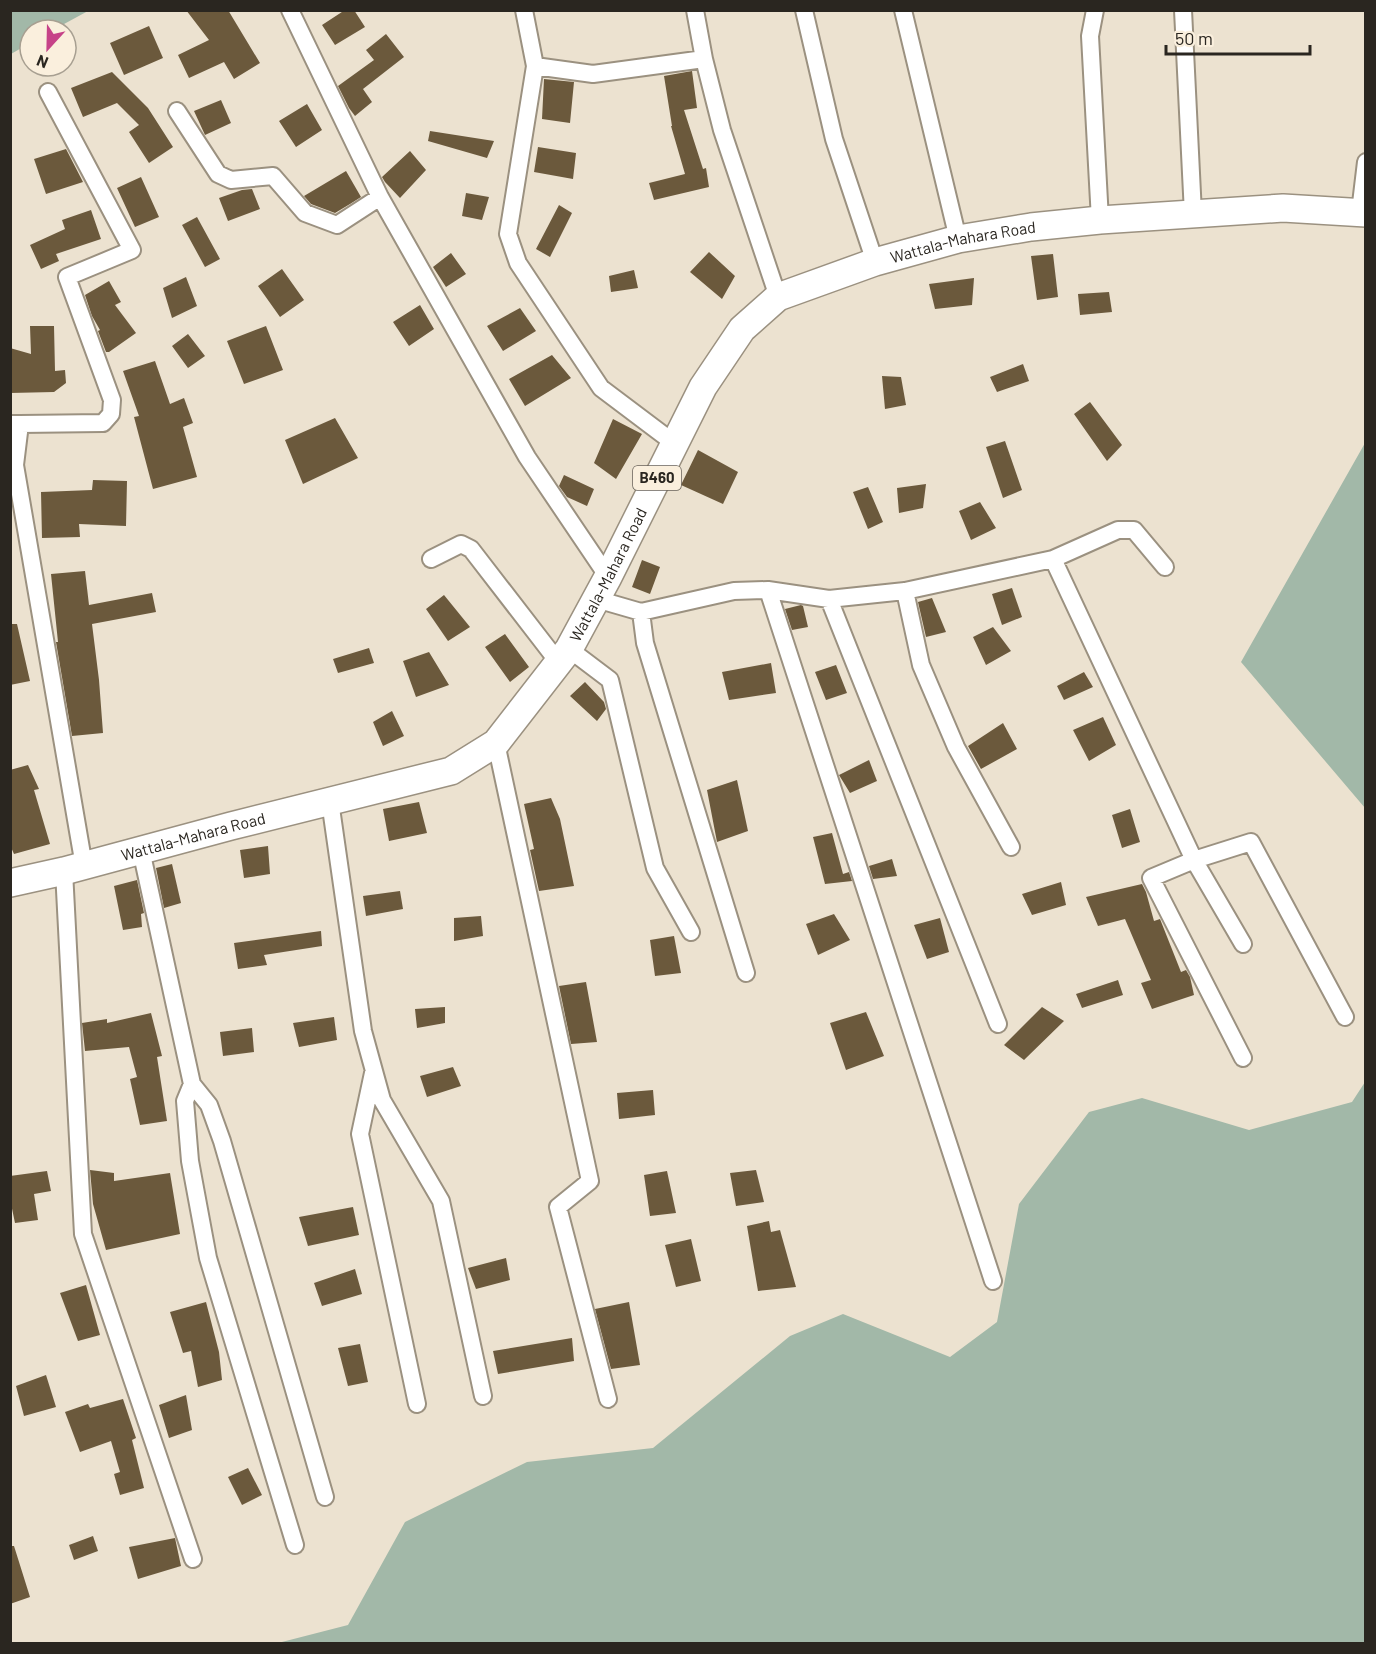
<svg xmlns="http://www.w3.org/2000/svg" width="1376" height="1654" font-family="Barlow,sans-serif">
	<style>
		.green { fill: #a2b8a8 }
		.building { fill: #6b593c }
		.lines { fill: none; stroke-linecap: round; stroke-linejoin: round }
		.street-casing { stroke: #9b9180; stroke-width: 20 }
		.primary-casing { stroke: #9b9180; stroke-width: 30 }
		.street { stroke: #fff; stroke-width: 16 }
		.primary { stroke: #fff; stroke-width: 27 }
		.labels { text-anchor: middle; stroke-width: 6; stroke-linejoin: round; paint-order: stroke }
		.shield { fill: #faefdd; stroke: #686259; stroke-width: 1.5 }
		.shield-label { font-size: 15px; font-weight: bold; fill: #2a2620 }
		.street-label { font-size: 16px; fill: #2a2620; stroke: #faefdd }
	</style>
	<rect width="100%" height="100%" fill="#ece2d0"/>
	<!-- green -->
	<path class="green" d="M11,10H88V11L53,30H30V43L11,54Z
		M1365,443V808L1241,662Z
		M1365,1082V1643H278L348,1625L405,1522L527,1462L653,1448L790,1336L843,1314L950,1357L997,1322L1019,1204L1089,1112L1142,1098L1249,1130L1352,1102Z"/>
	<!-- building -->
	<path class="building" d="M186,10H228L260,63L234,79L224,62L189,78L178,55L209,40Z
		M345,10H354L365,27L335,45L322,25Z
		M149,26L163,58L124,75L110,43Z
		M386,34L404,57L363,89L372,102L355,116L349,108L338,86L374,60L366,50Z
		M692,71L697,108L684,110L703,169L706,168L709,187L654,200L649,183L685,174L671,126H672L664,76Z
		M112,72L148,108L173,147L149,163L129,132L139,125L117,103L83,117L71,88Z
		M544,79L574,82L570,123L542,119Z
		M221,100L231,123L205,135L194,111Z
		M307,104L322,130L296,147L279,121Z
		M430,131L494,141L487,158L428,141Z
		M538,147L576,153L573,179L534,172Z
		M66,149L83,182L46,194L34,159Z
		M410,151L426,170L400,198L385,182L382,177Z
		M346,171L361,197L350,204L335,213L311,204L304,196Z
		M141,177L159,217L135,227L117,188Z
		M252,189L260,209L228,221L219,198L242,190Z
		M466,193L489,197L482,220L462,216Z
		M559,205L572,213L550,257L536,249Z
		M91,210L101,239L56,254L59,261L41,269L30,245L65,229L62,220Z
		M197,217L220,259L205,267L182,225Z
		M709,252L735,276L722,299L690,272Z
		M451,253L466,274L446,287L433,267Z
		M1053,254L1058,297L1037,300L1031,256Z
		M282,269L304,300L280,317L258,286Z
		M634,270L638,288L611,292L609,276Z
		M186,277L197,306L172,318L163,288Z
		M974,278L972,305L935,309L929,284Z
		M109,281L121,302L115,305L136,333L109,352H106L98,331L100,330L92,316L85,295Z
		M1109,292L1112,312L1080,315L1078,294Z
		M420,305L434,329L409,346L393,322Z
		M520,308L536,331L503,351L487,326Z
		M30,326H54L55,371L65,370L66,383L54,392L10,393V348L31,354Z
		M266,326L283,370L244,384L227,341Z
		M188,334L205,356L188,368L172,346Z
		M552,355L571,378L525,406L509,379Z
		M155,361L170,404L184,398L193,423L183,427L197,477L153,489L134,417L139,416L123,371Z
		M1023,364L1029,381L997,392L990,377Z
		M882,376L901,377L906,405L885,409Z
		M1090,402L1122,445L1107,461L1074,414Z
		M335,418L358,458L303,484L285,440Z
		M613,419L642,434L616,479L594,463Z
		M1005,441L1022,490L1003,498L986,447Z
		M698,450L738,472L723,504L681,485Z
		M564,475L594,489L587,506L567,497L559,486Z
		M93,480L127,481L126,526L79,524L80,537L42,538L41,492L92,490Z
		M926,484L923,508L899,513L897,488Z
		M868,487L883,522L868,529L853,492Z
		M980,502L996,528L971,540L959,511Z
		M642,560L660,567L650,594L632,587Z
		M85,571L89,605L152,593L156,612L92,624L99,680L103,733L72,736L56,642H58L51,574Z
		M1012,588L1022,617L1002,625L992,594Z
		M444,595L470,627L448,641L426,609Z
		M932,598L946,632L926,637L918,602Z
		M801,605L803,606L808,627L792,630L785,609Z
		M10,624H17L30,681L10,685Z
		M993,627L1011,651L986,665L973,637Z
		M505,634L529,667L510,682L485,647Z
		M369,648L374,663L338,673L333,659Z
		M429,652L449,685L416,697L403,661Z
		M771,663L776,693L729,700L722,672Z
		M836,665L847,693L826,700L815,672Z
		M1084,672L1093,687L1064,700L1057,686Z
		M585,682L604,702L606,709L597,721L570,696Z
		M392,711L404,736L383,746L373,722Z
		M1103,717L1116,745L1089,761L1073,730Z
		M1003,723L1017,749L981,769L968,746Z
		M869,760L877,781L850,793L839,775Z
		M28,765L39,789L34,790L50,844L14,854L10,845V770Z
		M737,780L748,831L717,842L707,790Z
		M551,798L560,819L574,886L539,891L530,850L534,849L524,804Z
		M419,802L427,833L389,841L383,809Z
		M1130,809L1140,842L1122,848L1112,815Z
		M832,833L843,874L849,872L852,881L825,884L813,837Z
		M268,846L270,874L244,878L240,850Z
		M892,859L897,876L873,879L869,866Z
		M172,864L181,903L164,908L156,868Z
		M137,880L144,913L141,914L142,927L123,930L114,886Z
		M1061,882L1066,905L1032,915L1022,894Z
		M1142,884L1146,892L1154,921L1160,919L1181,972L1186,970L1190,977L1194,995L1152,1009L1141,983L1151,980L1125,919L1098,926L1086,897Z
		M400,891L403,909L366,916L363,896Z
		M834,914L850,940L818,955L806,924Z
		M481,916L483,936L454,941V918Z
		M940,918L949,952L927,959L914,925Z
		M321,931L322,946L264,955L267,965L238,969L234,943Z
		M674,936L681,973L655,976L650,940Z
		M1118,980L1123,995L1082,1008L1076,994Z
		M586,982L597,1042L571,1044L559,986Z
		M445,1007V1023L417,1028L415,1009Z
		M1042,1007L1064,1021L1024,1060L1004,1045Z
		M866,1012L884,1056L846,1070L830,1023Z
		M151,1013L162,1056L157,1057L167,1121L140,1125L130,1079L137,1077L129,1047L85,1051L82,1023L107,1019V1023Z
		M334,1017L337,1040L299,1047L293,1023Z
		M252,1028L254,1052L223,1056L220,1032Z
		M453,1067L461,1086L427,1097L420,1076Z
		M653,1090L655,1115L619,1119L617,1093Z
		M90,1170L114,1173V1181L170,1173L180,1234L106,1250L93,1204Z
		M756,1170L764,1202L736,1206L730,1173Z
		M47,1171L51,1191L34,1194L38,1220L15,1223L10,1199V1176Z
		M667,1171L676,1213L650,1216L644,1175Z
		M353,1207L359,1235L308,1246L299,1217Z
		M769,1221L771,1232L780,1230L796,1287L758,1291L747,1226Z
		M691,1239L701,1281L676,1287L665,1245Z
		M506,1258L510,1280L476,1289L468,1268Z
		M355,1269L362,1294L322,1306L314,1283Z
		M86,1285L100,1335L78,1341L60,1293Z
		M206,1302L219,1352L222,1380L198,1387L191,1351L183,1353L170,1312Z
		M629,1302L640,1365L611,1369L595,1309Z
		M572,1338L574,1361L498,1374L493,1351Z
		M360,1344L368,1382L348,1386L338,1348Z
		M46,1375L56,1407L24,1416L16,1386Z
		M186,1395L192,1430L169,1438L159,1405Z
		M123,1399L136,1438L132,1440L144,1488L120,1495L114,1474L120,1472L111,1441L80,1452L65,1412L88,1404L90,1408Z
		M248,1468L262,1495L242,1505L228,1477Z
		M93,1536L98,1551L74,1560L69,1545Z
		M175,1538L181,1566L138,1579L129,1547Z
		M10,1546H14L30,1597L10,1604Z"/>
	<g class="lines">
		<defs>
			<path id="street" d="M290,10L380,197L527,457L608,577
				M524,10L535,66L508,234L518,263L601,388L674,443
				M695,10L704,59L722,130L778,297
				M804,10L834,139L875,262
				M903,10L958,239
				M1095,10L1090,36L1100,220
				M1183,10L1193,214
				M535,66L593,74L704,59
				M177,111L218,174L231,180L273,176L305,213L337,225L380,197
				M1360,212L1366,162
				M10,424H20L15,465L84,866
				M20,424L103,423L111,414L112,400L67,277L132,250L48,92
				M431,559L461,544L471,549L559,663
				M1053,559L1194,860L1243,944
				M768,590L993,1281
				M905,591L921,665L956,747L1011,847
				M596,599L641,612L734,591L768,590L829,599L905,591L1053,559L1118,530H1134L1165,567
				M829,599L998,1024
				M641,612L645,643L746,973
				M569,649L610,680L655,868L691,932
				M496,743L590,1181L558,1207L608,1399
				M330,801L363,1031L382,1100L441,1201L483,1396
				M141,850L192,1084L209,1105L222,1141L325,1497
				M64,871L83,1234L193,1559
				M1243,1058L1151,878L1194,860L1251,842L1345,1017
				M373,1073L360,1134L417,1404
				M192,1084L185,1101L190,1161L208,1258L295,1545"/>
			<g id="primary">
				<path id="s1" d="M10,883L64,871L231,826L451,771L496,743L569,649L608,577L703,387L742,329L778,297L875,262L958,239L1031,227L1100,220L1283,208L1366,213"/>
			</g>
		</defs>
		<!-- street casing -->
		<use href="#street" class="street-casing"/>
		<!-- primary casing -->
		<use href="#primary" class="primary-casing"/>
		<!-- street -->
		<use href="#street" class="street"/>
		<!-- primary -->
		<use href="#primary" class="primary"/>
	</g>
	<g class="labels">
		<!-- shield labels -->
		<rect class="shield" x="633" y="466" width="48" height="24" rx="4.5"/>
		<g class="shield-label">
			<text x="657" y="483">B460</text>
		</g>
		<!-- street labels -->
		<g class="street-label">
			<text dy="6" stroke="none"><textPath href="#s1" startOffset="1233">Wattala-Mahara Road</textPath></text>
			<text dy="6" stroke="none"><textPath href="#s1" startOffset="711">Wattala-Mahara Road</textPath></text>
			<text dy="6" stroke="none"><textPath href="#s1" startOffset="189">Wattala-Mahara Road</textPath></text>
		</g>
	</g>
	<!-- border -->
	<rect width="1376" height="1654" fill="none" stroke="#2a2620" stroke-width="24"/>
	<!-- north arrow -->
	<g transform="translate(48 48) rotate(202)"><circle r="28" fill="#faefdd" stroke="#a79f91" stroke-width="1.5"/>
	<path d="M0-4.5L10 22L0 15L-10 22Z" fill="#c64288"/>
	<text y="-9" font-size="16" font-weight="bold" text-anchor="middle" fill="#2a2620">N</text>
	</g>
	<!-- scale -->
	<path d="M1166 45v9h144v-9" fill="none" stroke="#2a2620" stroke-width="3"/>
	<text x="1175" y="45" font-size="18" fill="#2a2620" stroke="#faefdd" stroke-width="4.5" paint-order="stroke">50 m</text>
</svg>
